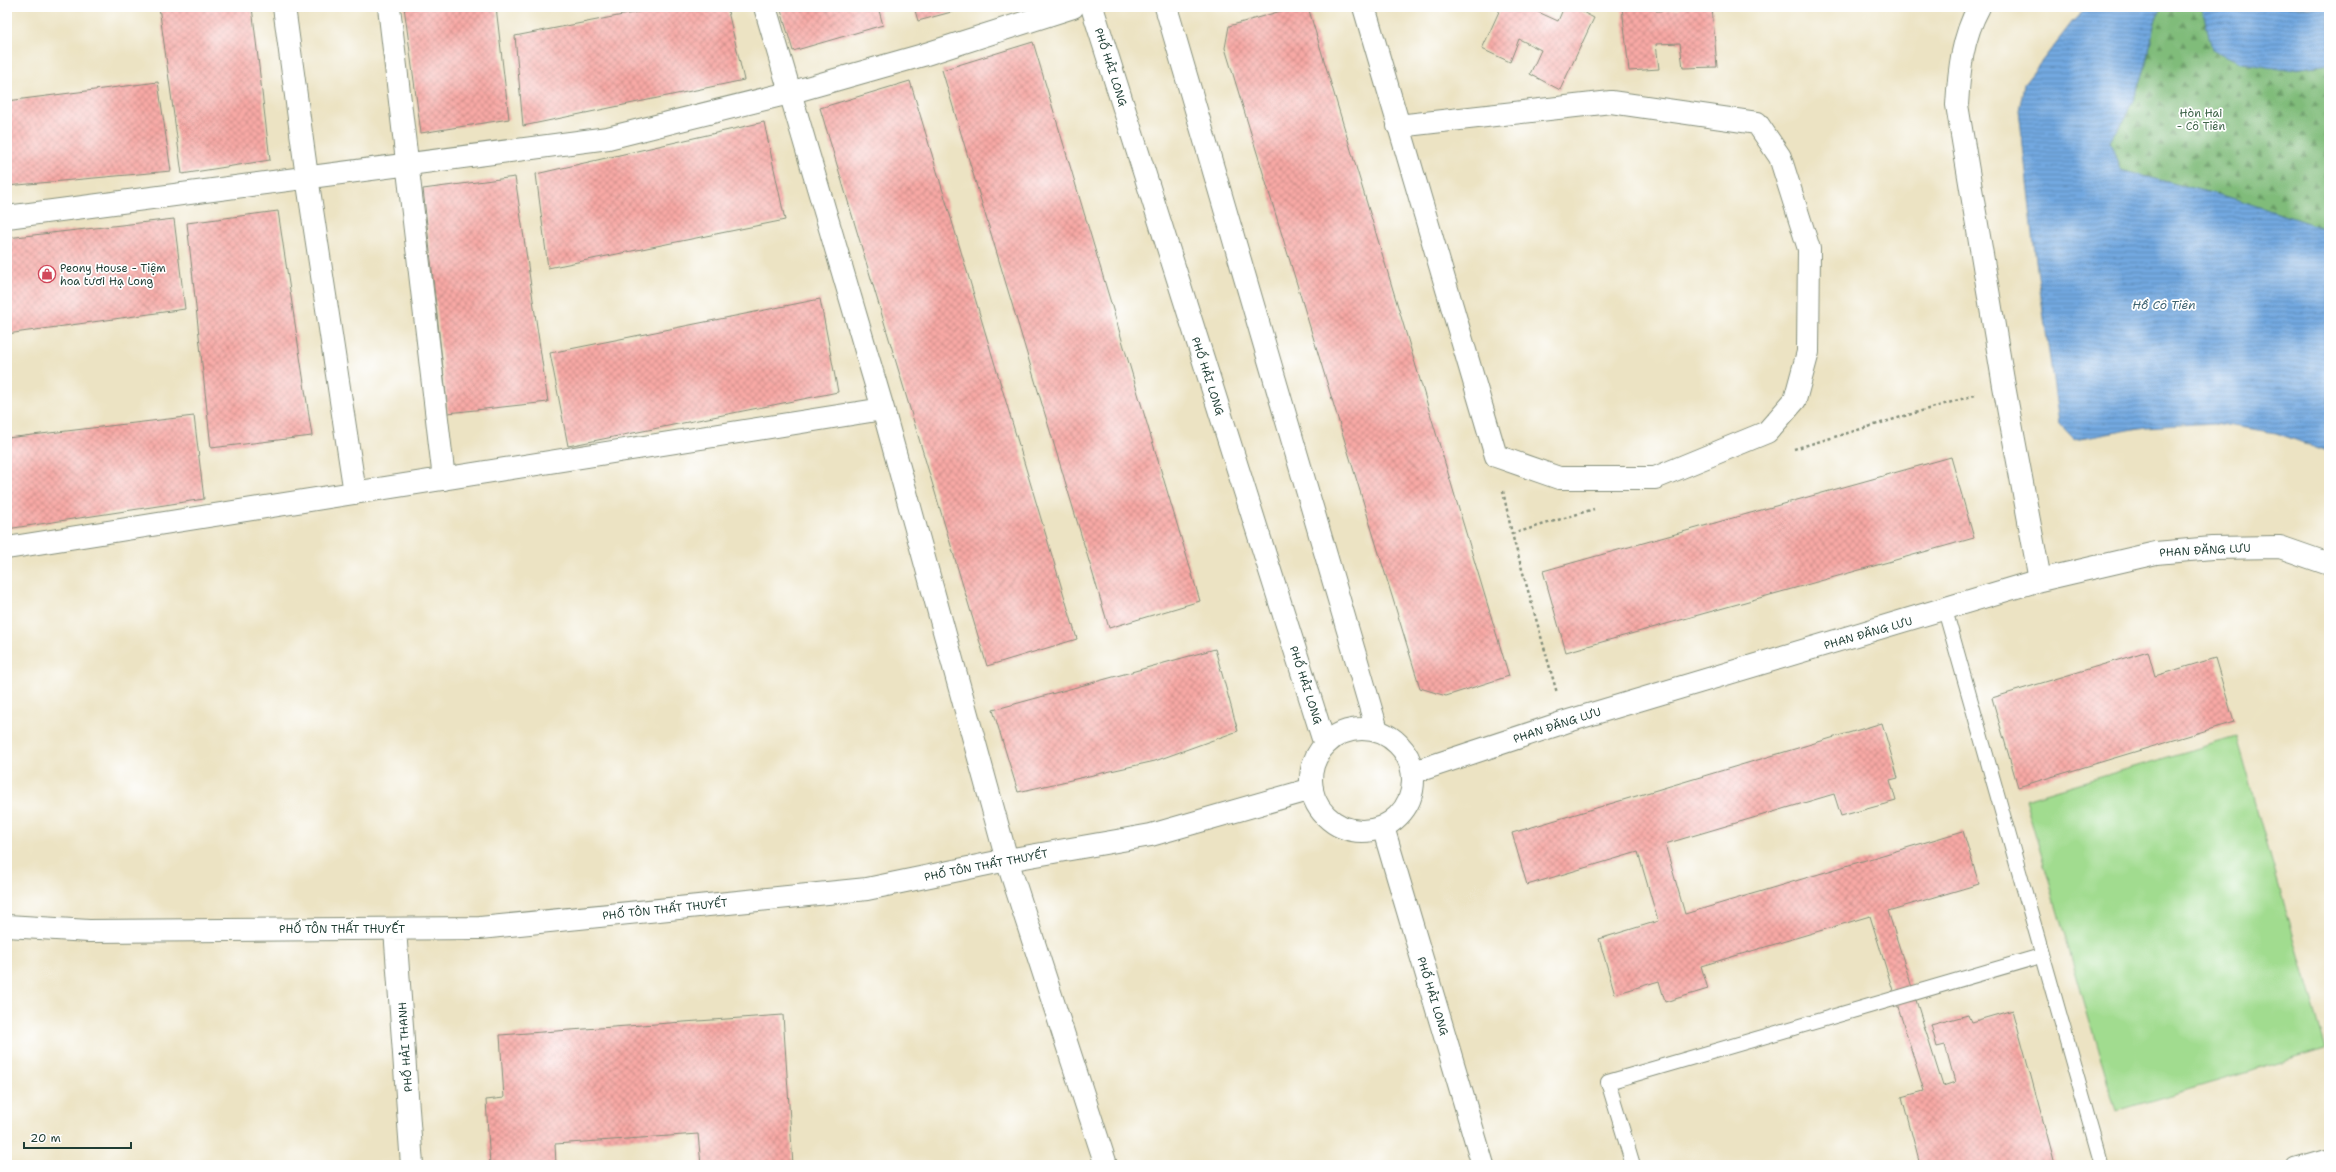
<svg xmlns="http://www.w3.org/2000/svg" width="2336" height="1172" font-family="'Shantell Sans',sans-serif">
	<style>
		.grass { fill: #a1dc8f; stroke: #608c62 }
		.forest { fill: url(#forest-firs); stroke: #507c57 }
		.water { fill: url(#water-rules); stroke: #48728a }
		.building { fill: url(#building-cross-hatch) }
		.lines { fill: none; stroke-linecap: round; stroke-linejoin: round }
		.service-casing { stroke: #86907c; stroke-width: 16 }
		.minor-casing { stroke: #86907c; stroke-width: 24 }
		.tertiary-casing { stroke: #86907c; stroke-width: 24 }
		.path { stroke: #86907c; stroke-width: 2.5; stroke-dasharray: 3 3; stroke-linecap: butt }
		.service { stroke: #fff; stroke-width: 14 }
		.minor { stroke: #fff; stroke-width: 22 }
		.tertiary { stroke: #fff; stroke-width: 22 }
		.labels { text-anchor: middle; stroke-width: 3.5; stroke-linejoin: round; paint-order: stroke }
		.street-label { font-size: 11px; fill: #1f3d34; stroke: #fff }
		.park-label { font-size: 11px; fill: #40654b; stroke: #fff }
		.poi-label { font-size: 11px; fill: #1f3d34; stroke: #fff; text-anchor: start }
		.water-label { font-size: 12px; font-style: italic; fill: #3c6270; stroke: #fff }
	</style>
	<defs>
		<pattern id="forest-firs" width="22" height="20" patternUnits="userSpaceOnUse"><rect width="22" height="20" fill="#80bc7a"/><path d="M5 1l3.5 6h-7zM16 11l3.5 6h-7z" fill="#689a65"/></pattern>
		<pattern id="water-rules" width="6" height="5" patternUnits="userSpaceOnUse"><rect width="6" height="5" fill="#72a8e0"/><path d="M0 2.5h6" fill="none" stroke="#5d8ab6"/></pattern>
		<pattern id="building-cross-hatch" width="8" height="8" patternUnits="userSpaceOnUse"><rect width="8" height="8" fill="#f8a9a5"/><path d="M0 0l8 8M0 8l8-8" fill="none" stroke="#c88b87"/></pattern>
	</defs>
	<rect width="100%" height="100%" fill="#fff"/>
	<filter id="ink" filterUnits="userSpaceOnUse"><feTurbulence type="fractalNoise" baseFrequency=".025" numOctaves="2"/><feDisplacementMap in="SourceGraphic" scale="8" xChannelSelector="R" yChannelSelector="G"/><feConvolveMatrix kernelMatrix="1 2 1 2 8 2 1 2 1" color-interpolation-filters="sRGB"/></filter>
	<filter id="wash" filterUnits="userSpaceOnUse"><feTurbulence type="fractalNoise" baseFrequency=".012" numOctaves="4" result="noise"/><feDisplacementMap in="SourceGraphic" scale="16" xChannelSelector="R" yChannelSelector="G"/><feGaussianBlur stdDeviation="0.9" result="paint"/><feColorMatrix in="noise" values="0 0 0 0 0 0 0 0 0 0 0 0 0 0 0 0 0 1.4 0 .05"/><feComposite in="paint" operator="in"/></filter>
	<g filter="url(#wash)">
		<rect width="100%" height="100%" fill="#ece3c3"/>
		<!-- grass -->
		<path class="grass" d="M2236,737L2326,1049L2116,1111L2025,799Z"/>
		<!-- forest -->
		<path class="forest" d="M2161,7H2202L2205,18L2287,70L2329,64V230L2235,199L2120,170L2110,141C2127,117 2141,85 2148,57C2152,38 2152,25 2161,7Z"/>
		<!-- water -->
		<path class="water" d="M2088,7H2161C2152,25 2152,38 2148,57C2141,86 2127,117 2110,141L2120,170L2235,199L2329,230V452L2276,433L2214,423L2145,427L2075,440L2059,423L2036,262L2019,110L2024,84L2073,21Z
			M2202,7H2329V64L2287,70L2241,63L2212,49Z"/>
		<g id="blocks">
			<!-- building -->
			<path class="building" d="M159,7H252L270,160L182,174Z
				M404,7H496L509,119L421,133Z
				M664,7H727L744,80L523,126L515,36Z
				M780,7H878L883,25L793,51Z
				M914,7H970L918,21Z
				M1295,7H1308L1509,676L1446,696L1420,688L1225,48L1229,26Z
				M1501,7H1538L1536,11L1558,21L1564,7H1573L1594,18L1560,90L1530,74L1541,50L1519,39L1510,62L1482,49Z
				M1622,7H1656V11L1680,9V7H1712L1717,67L1683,68L1680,43L1656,44L1659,69L1629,71Z
				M1033,42L1200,601L1109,628L942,70Z
				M910,81L1077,639L987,666L820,108Z
				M158,82L171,171L7,186V101Z
				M764,122L785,220L548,268L536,174Z
				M515,177L548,402L448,413L423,189Z
				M278,211L312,436L211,448L187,223Z
				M174,219L185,309L7,334V238Z
				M820,299L838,392L568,446L550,353Z
				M194,416L204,499L7,529V438Z
				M1951,457L1974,538L1566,652L1543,571Z
				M1215,649L1238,731L1155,761L1018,792L993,710Z
				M2148,651L2155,676L2215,658L2234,722L2018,787L1992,698Z
				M1882,723L1898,778L1890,780L1896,801L1841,816L1834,794L1665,844L1685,914L1963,831L1979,884L1888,911L1943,1086L1955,1082L1945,1045L1937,1047L1931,1025L1968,1015L1971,1022L2013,1010L2055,1165H1920L1902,1097L1924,1091L1870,916L1701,966L1708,989L1665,1002L1659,981L1615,994L1599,939L1658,921L1638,852L1527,885L1512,833Z
				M783,1015L793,1165H701L698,1134L555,1144L556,1165H490L486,1100L504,1098L500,1035Z"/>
		</g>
	</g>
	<g filter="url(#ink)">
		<use href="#blocks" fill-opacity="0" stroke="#86907c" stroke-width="1"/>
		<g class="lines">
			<defs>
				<path id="service" d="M1945,610L2102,1165
					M1633,1165L1608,1082L2041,956
					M2294,1165L2329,1155"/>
				<path id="minor" d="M284,7L307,177L355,493
					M389,7L444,479
					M765,7L883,409L1007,860L1106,1165
					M1364,7L1496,456L1559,478H1655L1767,432L1795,400L1808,352L1809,249L1780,157L1757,123L1611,102L1398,126
					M1979,7C1962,38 1959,71 1957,105L2004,386L2040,580
					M7,217L608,138L789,93L923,55L1073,7
					M7,548L883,409
					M1414,772L1565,722L2040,580L2156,553L2212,548L2280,547L2329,564
					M7,926L89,931L480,928L867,889L1007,860L1151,835L1312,789
					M395,929L412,1165"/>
				<path id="tertiary" d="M1092,7L1325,745
					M1166,7L1377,730
					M1311 780a51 51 0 1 1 102 0a51 51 0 1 1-102 0Z
					M1383,827L1483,1165"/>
			</defs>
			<!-- service casing -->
			<use href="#service" class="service-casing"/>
			<!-- minor casing -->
			<use href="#minor" class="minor-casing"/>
			<!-- tertiary casing -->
			<use href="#tertiary" class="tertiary-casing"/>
			<!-- path -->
			<path class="path" d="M1794,449L1975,395
				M1503,491L1512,534L1557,693
				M1512,534L1594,509"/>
			<!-- service -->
			<use href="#service" class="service"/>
			<!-- minor -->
			<use href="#minor" class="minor"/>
			<!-- tertiary -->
			<use href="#tertiary" class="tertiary"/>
		</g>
	</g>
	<!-- icons -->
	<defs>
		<symbol id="shop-ring" viewBox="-11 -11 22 22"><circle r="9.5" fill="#fff" stroke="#d1495b" stroke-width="1.5"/><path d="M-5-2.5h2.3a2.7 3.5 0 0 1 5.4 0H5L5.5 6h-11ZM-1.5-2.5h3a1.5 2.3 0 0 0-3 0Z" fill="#d1495b"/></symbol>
	</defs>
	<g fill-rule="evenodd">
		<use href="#shop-ring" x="37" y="264" width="20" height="20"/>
	</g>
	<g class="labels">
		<!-- street labels -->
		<g class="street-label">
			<text transform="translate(1111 67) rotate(72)" y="4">PHỐ HẢI LONG</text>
			<text transform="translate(1208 376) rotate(72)" y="4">PHỐ HẢI LONG</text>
			<text transform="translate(2205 550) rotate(-3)" y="4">PHAN ĐĂNG LƯU</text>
			<text transform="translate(1868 633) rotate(-16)" y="4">PHAN ĐĂNG LƯU</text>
			<text transform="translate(1306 685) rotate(72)" y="4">PHỐ HẢI LONG</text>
			<text transform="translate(1557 725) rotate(-18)" y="4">PHAN ĐĂNG LƯU</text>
			<text transform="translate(986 865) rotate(-11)" y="4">PHỐ TÔN THẤT THUYẾT</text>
			<text transform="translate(665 909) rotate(-6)" y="4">PHỐ TÔN THẤT THUYẾT</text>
			<text x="342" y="933">PHỐ TÔN THẤT THUYẾT</text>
			<text transform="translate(1433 996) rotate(73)" y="4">PHỐ HẢI LONG</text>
			<text transform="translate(405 1047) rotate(-94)" y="4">PHỐ HẢI THANH</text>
		</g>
		<!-- park labels -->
		<g class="park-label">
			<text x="2201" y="117">Hòn Hai<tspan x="2201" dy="13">- Cô Tiên</tspan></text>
		</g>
		<!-- poi labels -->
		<g class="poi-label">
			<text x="60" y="272">Peony House - Tiệm<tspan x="60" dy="13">hoa tươi Hạ Long</tspan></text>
		</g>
		<!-- water labels -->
		<g class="water-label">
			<text x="2164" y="309">Hồ Cô Tiên</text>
		</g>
	</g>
	<!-- margin -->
	<rect width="2336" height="1172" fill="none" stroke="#fff" stroke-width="24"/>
	<!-- scale -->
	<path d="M24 1142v6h107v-6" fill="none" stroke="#1f3d34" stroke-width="2"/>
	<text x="30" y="1142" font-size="12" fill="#1f3d34" stroke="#ffffff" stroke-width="3" paint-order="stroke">20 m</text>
</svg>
